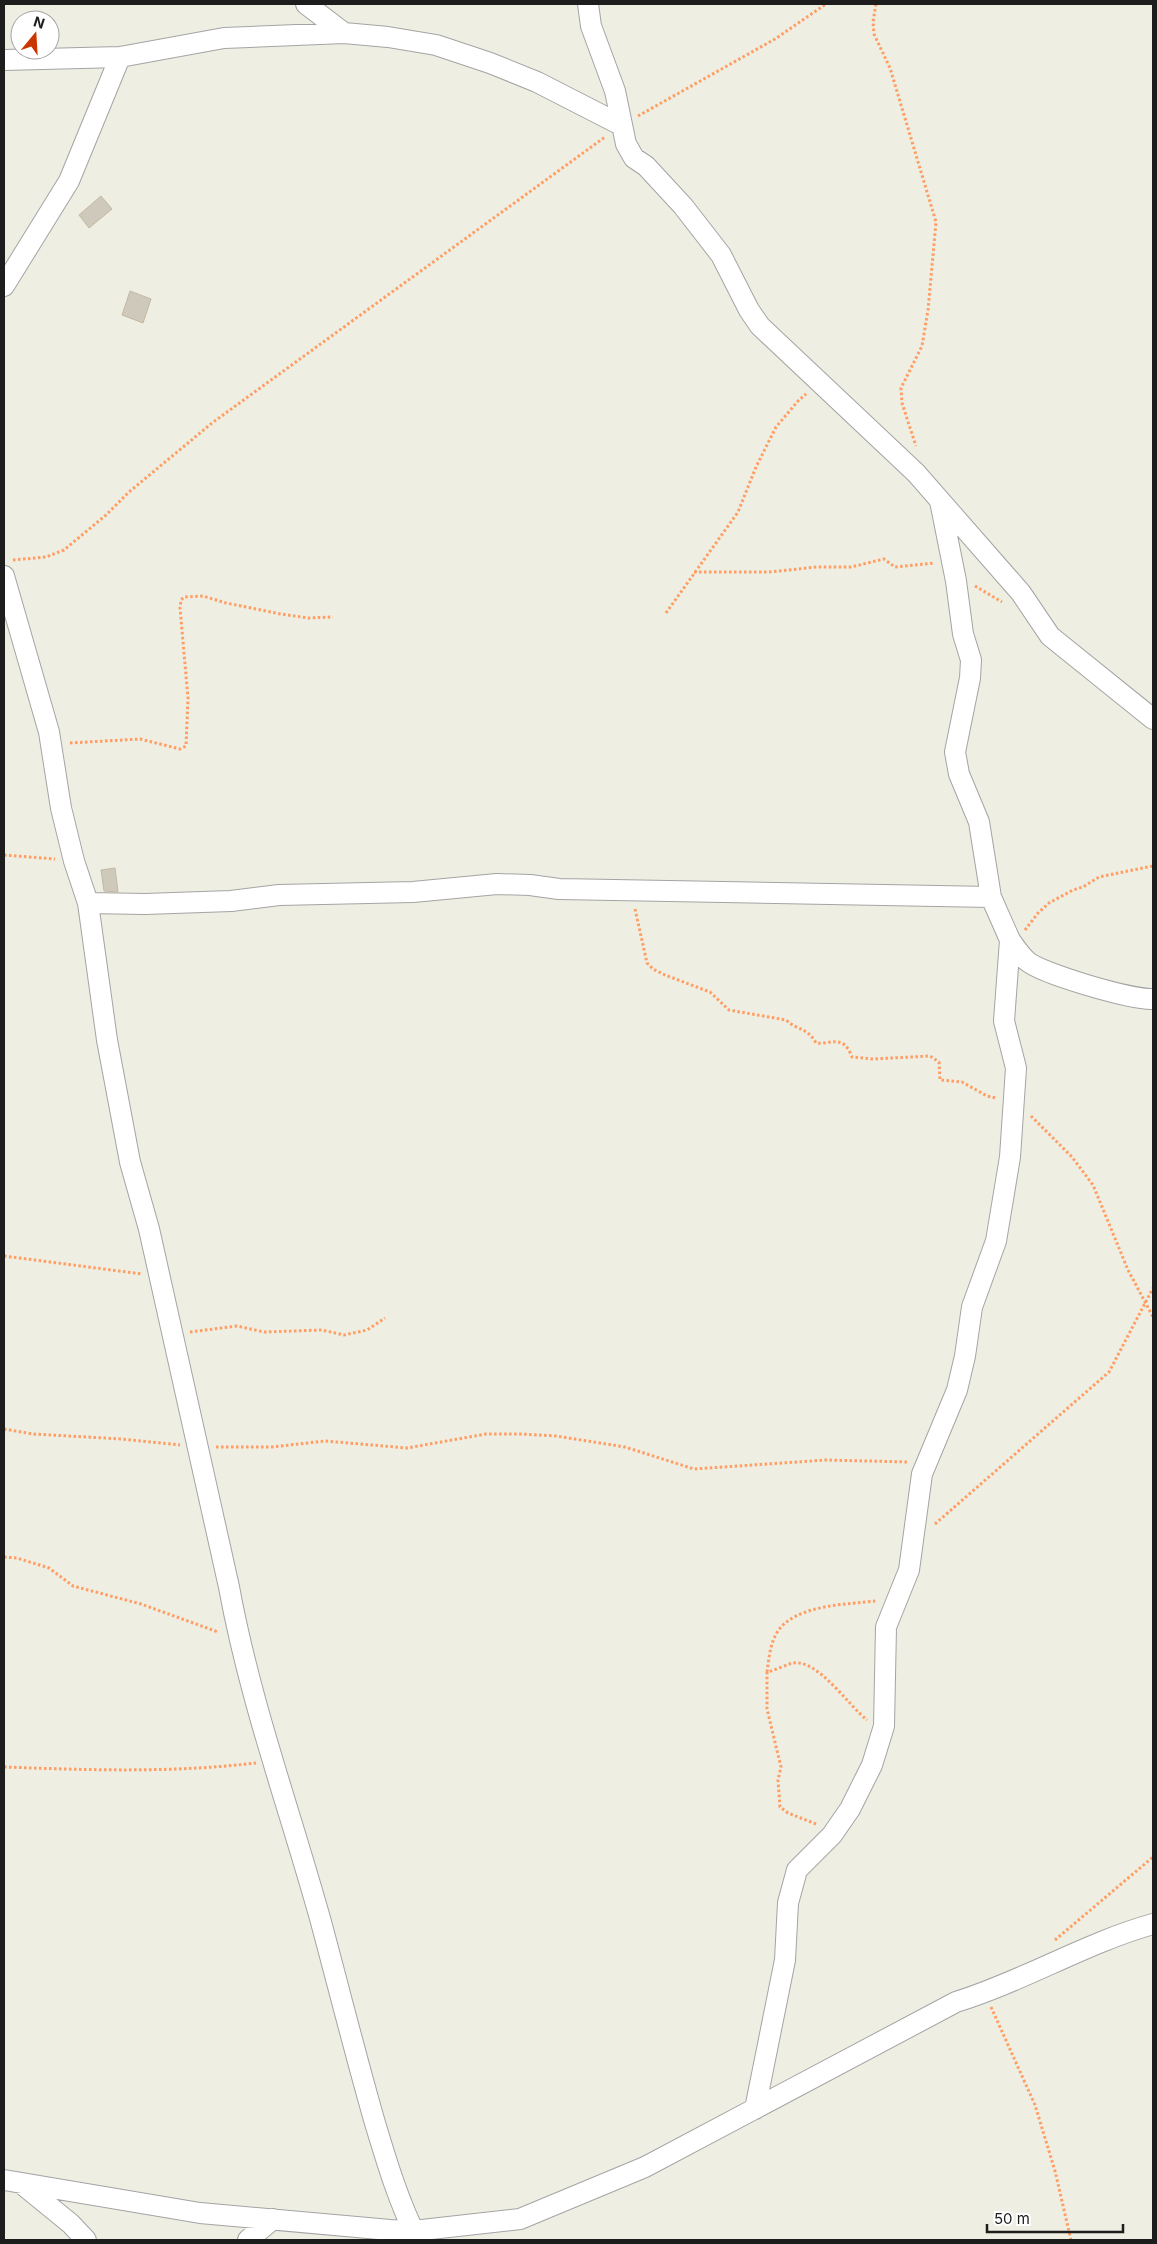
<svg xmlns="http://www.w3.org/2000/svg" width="1157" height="2244" font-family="Inter,sans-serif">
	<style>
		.building { fill: #cfc9bb; stroke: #c2b9a3 }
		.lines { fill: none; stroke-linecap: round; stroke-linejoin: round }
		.street-casing { stroke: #a4a4a4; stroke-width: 22 }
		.path { stroke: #ff9d63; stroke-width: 3; stroke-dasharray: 2.5 2.5; stroke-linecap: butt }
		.street { stroke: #fff; stroke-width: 20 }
	</style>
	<rect width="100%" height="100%" fill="#efeee2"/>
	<!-- building -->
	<path class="building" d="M101,196L112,209L89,228L79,215Z
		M130,291L151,299L143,323L122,315Z
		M115,868L118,892L104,891L101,870Z"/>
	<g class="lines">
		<defs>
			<path id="street" d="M306,4L344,33
				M588,4L591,26L615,91L626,144L634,158L646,166L683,206L721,255L749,310L760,326L916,473L1021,593L1050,636L1153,719
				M4,60L120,57L224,38L344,33L388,37L436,45L490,63L537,82L621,125
				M4,286L69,181L120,57
				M4,576L49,732L61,808L74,861L88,903L107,1040L130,1162L149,1229L229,1587C250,1702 290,1810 321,1922C339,1989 356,2057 375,2123C387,2163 399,2203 418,2240
				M88,903L145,904L231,901L279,895L413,892L497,884L530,885L559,889L991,897
				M1010,940C1015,947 1020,955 1027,961C1042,974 1132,1000 1153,999
				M755,2109L785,1960L788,1903L797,1870L832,1835L850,1809L872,1765L884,1726L886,1627L909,1570L922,1474L957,1390L965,1356L972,1307L996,1241L1010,1157L1016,1068L1004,1021L1010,940L991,897L979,822L959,774L955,752L970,678L971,660L963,634L956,581L940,501
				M4,2180L200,2213L390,2230L413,2231L520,2219L645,2167L956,2002C1024,1981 1085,1943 1153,1924
				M22,2184L71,2224L86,2240
				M248,2240L273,2219"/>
		</defs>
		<!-- street casing -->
		<use href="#street" class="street-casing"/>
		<!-- path -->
		<path class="path" d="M876,4L873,22L874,34L890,68L936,222L928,310L922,346L901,388L902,403L916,446
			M638,116L775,39L826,4
			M13,560L46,557L64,550L106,515L129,492L212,423L605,137
			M694,572H769L817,567H851L884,559L895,567L935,563
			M975,586L1002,602
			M666,613L738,512L756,467L776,427L798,401L806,394
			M70,743L140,739L180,749L186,746L188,698L180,608L181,600L184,597L203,596L226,603L281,614L308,618L333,617
			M4,855L55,859
			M635,909L647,963L653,969L665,975L710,992L729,1010L786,1020C798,1031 807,1027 816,1043C830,1045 843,1033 852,1057L873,1059L930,1056L939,1062L940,1080L962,1082L987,1096L996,1098
			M1025,930L1038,913L1049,903L1073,890L1083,887L1099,877L1153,866
			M1031,1116L1072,1157L1093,1185L1128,1270L1153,1317
			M4,1256L142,1274
			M190,1332L237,1326L264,1332L322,1330L344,1335L367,1330L385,1318
			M4,1429L33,1434L122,1439L180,1445
			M216,1447H272L325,1441L407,1448L486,1434H520L556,1436L625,1447L694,1469L826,1460L908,1462
			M935,1524L1109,1372L1153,1288
			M4,1557L17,1558L49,1568L73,1586L141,1604L218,1632
			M767,1672C769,1658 770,1643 778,1631C795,1605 848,1604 876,1601
			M4,1767C88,1770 172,1773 256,1763
			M816,1824L788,1813L780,1807L778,1780L781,1767L767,1709V1672C776,1670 785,1665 793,1663C818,1659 849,1706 867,1720
			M1055,1940L1153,1857
			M991,2007L1035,2105L1055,2171L1071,2240"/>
		<!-- street -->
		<use href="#street" class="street"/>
	</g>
	<!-- border -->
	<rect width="1157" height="2244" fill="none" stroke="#1d1d1d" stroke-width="10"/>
	<!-- north arrow -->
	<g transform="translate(35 35) rotate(18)"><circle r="24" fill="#ffffff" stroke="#a5a5a5"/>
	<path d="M0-4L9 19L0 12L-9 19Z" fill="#ca3600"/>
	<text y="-8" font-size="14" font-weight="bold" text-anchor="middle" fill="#1d1d1d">N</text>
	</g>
	<!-- scale -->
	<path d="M987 2224v8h136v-8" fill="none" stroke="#1d1d1d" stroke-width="2.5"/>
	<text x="994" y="2224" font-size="15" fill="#1d1d1d" stroke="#ffffff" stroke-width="4" paint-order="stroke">50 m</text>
</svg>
